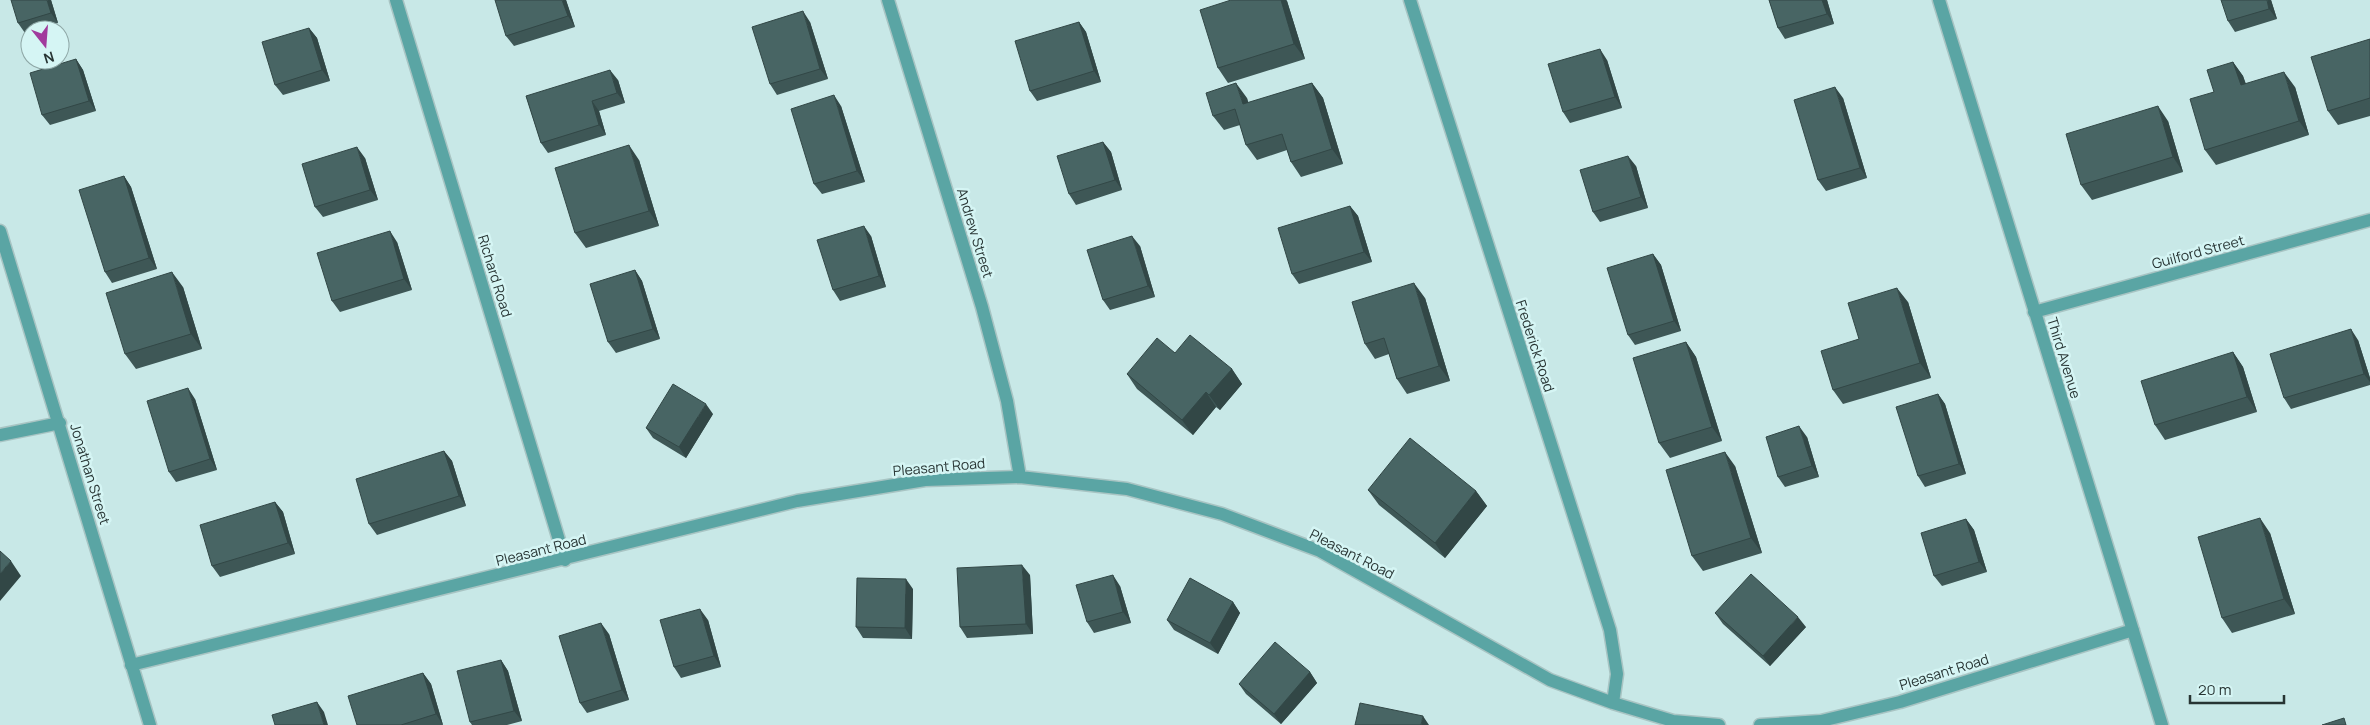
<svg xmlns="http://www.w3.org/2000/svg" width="2370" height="725" font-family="Manrope,sans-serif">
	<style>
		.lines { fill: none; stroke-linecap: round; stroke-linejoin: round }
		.minor-casing { stroke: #a8c4c3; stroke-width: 15 }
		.minor { stroke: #5aa5a4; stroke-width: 12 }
		.wall { fill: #3e5756 }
		.shaded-wall { fill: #324746 }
		.building { fill: #486564; stroke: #324746 }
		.labels { text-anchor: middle; stroke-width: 5; stroke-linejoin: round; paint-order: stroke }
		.street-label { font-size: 14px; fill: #273433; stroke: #d5f5f4 }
	</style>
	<rect width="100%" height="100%" fill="#c8e8e7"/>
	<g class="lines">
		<defs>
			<path id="minor" d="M396,0L565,560
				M888,0L982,307L1007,401L1020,477
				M1410,0L1610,630L1617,674L1613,703
				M1939,0L2162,725
				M0,231L150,725
				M2034,312L2370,220
				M0,435L60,423
				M131,665L797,501L925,480L1020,477L1127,489L1222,514L1320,551L1550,680L1613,703L1673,721L1719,725
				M1760,725L1821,721L1900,702L2133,630"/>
		</defs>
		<!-- minor casing -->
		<use href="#minor" class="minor-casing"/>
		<!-- minor -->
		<use href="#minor" class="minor"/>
	</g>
	<!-- wall -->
	<path class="wall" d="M51,0L58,23L37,30H30V32L25,33L18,23Z
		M566,0L575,27L514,46L506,36Z
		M1281,0H1286L1287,1L1305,59L1228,83L1218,68Z
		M1769,0H1827L1834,24L1785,39L1778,28Z
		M2271,0L2277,19L2235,32L2228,21Z
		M810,22L828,79L777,95L770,84Z
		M1079,22L1086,32L1101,82L1037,101L1030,91Z
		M309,28L317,38L330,81L283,95L275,85Z
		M2370,39V116L2338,125L2328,111Z
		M76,59L83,70L96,111L50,125L42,115Z
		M1607,60L1622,108L1570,123L1563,112Z
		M2233,62L2243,76L2246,84L2295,87L2309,135L2216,165L2205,150L2214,92Z
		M618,80L625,103L599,111L606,135L548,153L541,143L526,96Z
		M1312,83L1323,98L1343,164L1301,177L1291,162L1287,150L1257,160L1246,145L1240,125L1224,130L1213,116L1247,98L1248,103Z
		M1843,98L1867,178L1826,191L1818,180Z
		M841,106L865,182L822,194L814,184Z
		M2168,121L2183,172L2092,200L2081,185Z
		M1103,142L1111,152L1122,190L1076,205L1069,194Z
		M365,158L378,200L323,217L315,207Z
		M639,160L659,226L586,248L575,233Z
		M1636,166L1648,208L1600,222L1593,212Z
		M124,176L131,187L157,269L112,283L105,272Z
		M1350,206L1358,216L1372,262L1299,284L1292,274Z
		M871,236L886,287L840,301L833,290Z
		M397,242L412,290L340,312L332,301Z
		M1140,246L1155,297L1110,310L1103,300Z
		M1653,254L1661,265L1681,331L1635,345L1628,335Z
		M635,270L642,281L660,339L616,353L608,342Z
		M183,287L202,349L136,369L125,354Z
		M1425,298L1450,381L1407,394L1397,379L1389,354L1375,359L1365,344Z
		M1908,302L1931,378L1843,404L1833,390L1859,339Z
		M2358,340L2370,378V385L2291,409L2284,398Z
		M1686,342L1696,357L1722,441L1670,458L1659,443Z
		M2233,352L2243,367L2257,412L2165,440L2155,425Z
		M1175,353L1232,369L1242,384L1220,410L1216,407L1193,435L1137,389L1127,374Z
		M1938,394L1945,404L1966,474L1925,487L1918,476Z
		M195,399L217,470L176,482L169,472Z
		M713,414L686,458L653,438L646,428Z
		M1807,437L1819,477L1785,487L1778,477Z
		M444,451L452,461L466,506L377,535L369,524Z
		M1735,466L1762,553L1703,571L1692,556Z
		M1368,490L1476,491L1487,506L1445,558L1379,505Z
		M275,502L283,512L295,554L220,577L212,566Z
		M1966,519L1974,530L1987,572L1942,586L1934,576Z
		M2270,533L2295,614L2232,633L2222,618Z
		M1030,575L1033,634L967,638L960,627Z
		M1120,586L1131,623L1094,633L1087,622Z
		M913,589L912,639L863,638L856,627Z
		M1233,602L1240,613L1218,654L1174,630L1167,620Z
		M1715,613L1806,627L1770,666L1723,624Z
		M708,620L721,667L681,678L674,667Z
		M609,634L629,700L587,713L580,703Z
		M501,660L508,671L522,721L507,725H472L470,722Z
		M1310,672L1317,683L1281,724L1246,694L1239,684Z
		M423,673L431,684L443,725H357Z"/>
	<!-- shaded-wall -->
	<path class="shaded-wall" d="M47,0H51L58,23L51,13Z
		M562,0H566L575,27L568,16Z
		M1281,0H1286L1287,1L1305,59L1294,44Z
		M1822,0H1827L1834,24L1827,14Z
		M2267,0H2271L2277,19L2269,9Z
		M803,11L810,22L828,79L820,69Z
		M1079,22L1086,32L1101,82L1094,71Z
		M309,28L317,38L330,81L322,70Z
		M1600,49L1607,60L1622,108L1615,97Z
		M76,59L83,70L96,111L89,101Z
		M2233,62L2243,76L2251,100L2241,85Z
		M610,70L618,80L625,103L617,93Z
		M2284,72L2295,87L2309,135L2299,121Z
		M1236,83L1247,98L1253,119L1243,104Z
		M1312,83L1323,98L1343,164L1332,149Z
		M1835,87L1843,98L1867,178L1860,168Z
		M834,95L841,106L865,182L857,171Z
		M592,101L599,111L606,135L599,125Z
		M2158,106L2168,121L2183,172L2173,157Z
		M1103,142L1111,152L1122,190L1115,180Z
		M629,145L639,160L659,226L649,211Z
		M357,147L365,158L378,200L370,190Z
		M1628,156L1636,166L1648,208L1641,197Z
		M124,176L131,187L157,269L149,258Z
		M1350,206L1358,216L1372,262L1364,252Z
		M864,226L871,236L886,287L879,276Z
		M390,231L397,242L412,290L404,279Z
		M1132,236L1140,246L1155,297L1148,286Z
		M1653,254L1661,265L1681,331L1674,321Z
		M635,270L642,281L660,339L653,329Z
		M172,272L183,287L202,349L191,334Z
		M1414,283L1425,298L1450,381L1439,366Z
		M1897,288L1908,302L1931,378L1920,363Z
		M2351,329L2358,340L2370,378V382L2364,374Z
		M1686,342L1696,357L1722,441L1712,427Z
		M2233,352L2243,367L2257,412L2247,397Z
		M1232,369L1242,384L1220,410L1209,395Z
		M188,388L195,399L217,470L210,459Z
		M1206,392L1216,407L1193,435L1182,420Z
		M1938,394L1945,404L1966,474L1959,464Z
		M706,404L713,414L686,458L679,447Z
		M1799,426L1807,437L1819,477L1812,466Z
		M444,451L452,461L466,506L459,496Z
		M1725,452L1735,466L1762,553L1751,538Z
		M1476,491L1487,506L1445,558L1435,543Z
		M275,502L283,512L295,554L288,543Z
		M2260,518L2270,533L2295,614L2284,599Z
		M1966,519L1974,530L1987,572L1979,562Z
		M11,561L21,576L0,601V574Z
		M1022,565L1030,575L1033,634L1026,624Z
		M1113,575L1120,586L1131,623L1123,612Z
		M906,579L913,589L912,639L905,628Z
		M1233,602L1240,613L1218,654L1210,643Z
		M700,609L708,620L721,667L714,656Z
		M1798,617L1806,627L1770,666L1763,656Z
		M601,623L609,634L629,700L622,690Z
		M501,660L508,671L522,721L514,711Z
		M1310,672L1317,683L1281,724L1274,714Z
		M423,673L431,684L443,725L436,714Z
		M317,702L324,712L328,725H324Z
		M1423,716L1429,725H1421Z"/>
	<!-- building -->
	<path class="building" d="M11,0H47L51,13L18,23Z
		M495,0H562L568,16L506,36Z
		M1231,0H1281L1294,44L1218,68L1200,10Z
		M1769,0H1822L1827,14L1778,28Z
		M2221,0H2267L2269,9L2228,21Z
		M803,11L820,69L770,84L752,27Z
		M1079,22L1094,71L1030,91L1015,41Z
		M309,28L322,70L275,85L262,42Z
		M2370,39V98L2328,111L2311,57Z
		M1600,49L1615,97L1563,112L1548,64Z
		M76,59L89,101L42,115L30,73Z
		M2233,62L2241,85L2284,72L2299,121L2205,150L2190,99L2214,92L2207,70Z
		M610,70L617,93L592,101L599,125L541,143L526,96Z
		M1236,83L1243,104L1312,83L1332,149L1291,162L1282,134L1246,145L1235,109L1213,116L1206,93Z
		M1835,87L1860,168L1818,180L1794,100Z
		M834,95L857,171L814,184L791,109Z
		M2158,106L2173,157L2081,185L2066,134Z
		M1103,142L1115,180L1069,194L1057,156Z
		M629,145L649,211L575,233L555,168Z
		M357,147L370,190L315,207L302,164Z
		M1628,156L1641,197L1593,212L1580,170Z
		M124,176L149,258L105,272L79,190Z
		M1350,206L1364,252L1292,274L1278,228Z
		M864,226L879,276L833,290L817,240Z
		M390,231L404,279L332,301L317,253Z
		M1132,236L1148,286L1103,300L1087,250Z
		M1653,254L1674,321L1628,335L1607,268Z
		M635,270L653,329L608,342L590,284Z
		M172,272L191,334L125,354L106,293Z
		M1414,283L1439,366L1397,379L1384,338L1365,344L1352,302Z
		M1897,288L1920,363L1833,390L1821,351L1859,339L1848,303Z
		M2351,329L2364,374L2284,398L2270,354Z
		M1190,335L1232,369L1209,395L1206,392L1182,420L1127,374L1157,338L1175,353Z
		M1686,342L1712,427L1659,443L1633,358Z
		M2233,352L2247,397L2155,425L2141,381Z
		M673,384L706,404L679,447L646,428Z
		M188,388L210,459L169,472L147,401Z
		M1938,394L1959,464L1918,476L1896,407Z
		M1799,426L1812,466L1778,477L1766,437Z
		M1410,438L1476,491L1435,543L1368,490Z
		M444,451L459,496L369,524L356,479Z
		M1725,452L1751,538L1692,556L1666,470Z
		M275,502L288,543L212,566L200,525Z
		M2260,518L2284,599L2222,618L2198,537Z
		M1966,519L1979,562L1934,576L1921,533Z
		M0,551L11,561L0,574Z
		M1022,565L1026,624L960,627L957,568Z
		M1751,574L1798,617L1763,656L1715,613Z
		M1113,575L1123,612L1087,622L1076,585Z
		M857,578L906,579L905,628L856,627Z
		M1190,578L1233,602L1210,643L1167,620Z
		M700,609L714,656L674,667L660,620Z
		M601,623L622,690L580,703L559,636Z
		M1275,642L1310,672L1274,714L1239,684Z
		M501,660L514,711L470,722L457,671Z
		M423,673L436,714L401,725H357L348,696Z
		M317,702L324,725H275L272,715Z
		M1360,703L1423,716L1421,725H1355Z
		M2344,718L2346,725H2322Z"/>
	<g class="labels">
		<!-- street labels -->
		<g class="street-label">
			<text transform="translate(975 233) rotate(73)" y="5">Andrew Street</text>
			<text transform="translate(2198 252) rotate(-15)" y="5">Guilford Street</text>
			<text transform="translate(495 276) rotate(73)" y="5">Richard Road</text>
			<text transform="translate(1535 346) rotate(72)" y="5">Frederick Road</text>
			<text transform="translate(2064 358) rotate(73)" y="5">Third Avenue</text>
			<text transform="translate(939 467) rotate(-5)" y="5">Pleasant Road</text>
			<text transform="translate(90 474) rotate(73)" y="5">Jonathan Street</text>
			<text transform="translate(541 550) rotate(-14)" y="5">Pleasant Road</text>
			<text transform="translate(1352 554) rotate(27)" y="5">Pleasant Road</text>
			<text transform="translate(1944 672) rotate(-17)" y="5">Pleasant Road</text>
		</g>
	</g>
	<!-- north arrow -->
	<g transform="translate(45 45) rotate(163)"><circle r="24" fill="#d5f5f4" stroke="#8fa8a7"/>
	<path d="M0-4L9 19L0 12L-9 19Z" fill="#a13a9d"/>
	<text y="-8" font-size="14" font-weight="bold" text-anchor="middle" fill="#273433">N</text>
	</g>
	<!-- scale -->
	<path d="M2190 695v8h94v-8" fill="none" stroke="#273433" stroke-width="2.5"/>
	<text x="2198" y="695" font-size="15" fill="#273433" stroke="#d5f5f4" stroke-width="4" paint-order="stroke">20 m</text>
</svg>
